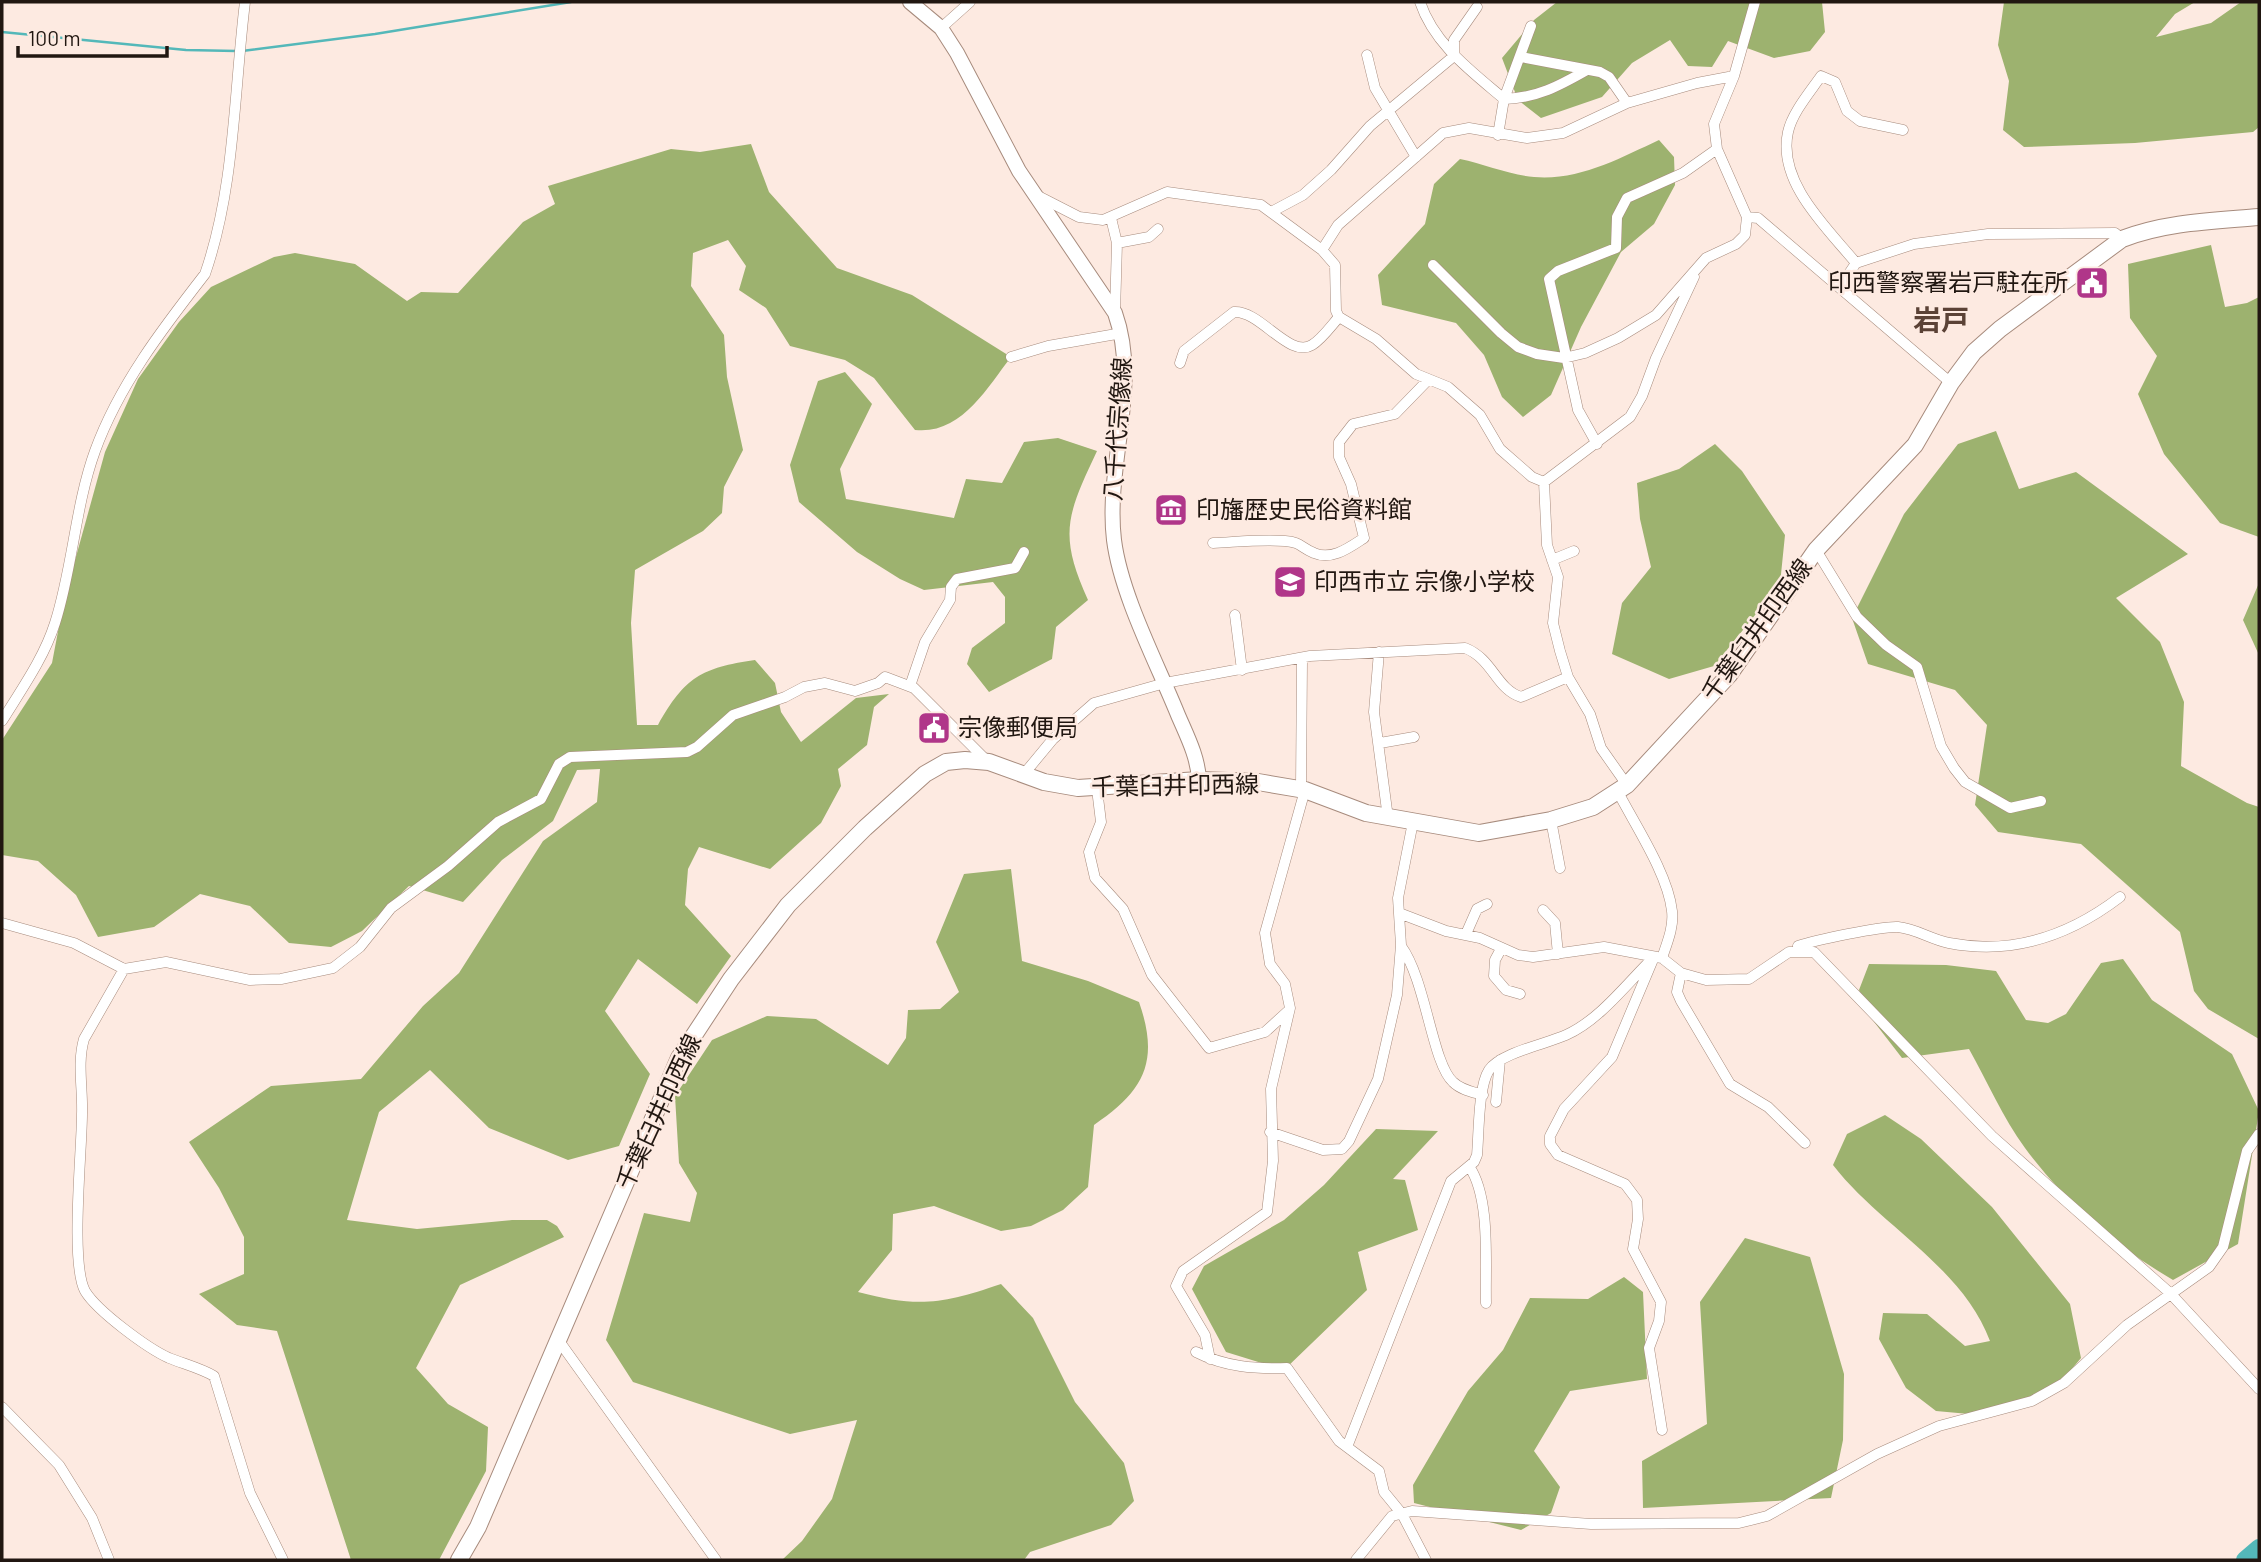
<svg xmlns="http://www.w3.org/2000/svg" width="2261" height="1562" font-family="Barlow,'Noto Sans JP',sans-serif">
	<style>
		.forest { fill: #9db26f }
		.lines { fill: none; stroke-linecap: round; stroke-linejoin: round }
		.stream { stroke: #54b8b9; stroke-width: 2.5 }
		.river { stroke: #54b8b9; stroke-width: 18 }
		.minor-casing { stroke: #a78b7d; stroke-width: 11 }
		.secondary-casing { stroke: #a78b7d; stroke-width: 16 }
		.primary-casing { stroke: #a78b7d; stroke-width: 18 }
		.minor { stroke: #fff; stroke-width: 10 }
		.secondary { stroke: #fff; stroke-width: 14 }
		.primary { stroke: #fff; stroke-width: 16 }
		.labels { text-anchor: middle; stroke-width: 5; stroke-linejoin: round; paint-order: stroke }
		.poi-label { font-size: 24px; fill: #211711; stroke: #fdeae1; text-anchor: start }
		.street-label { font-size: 24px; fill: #211711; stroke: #fdeae1 }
		.quarter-label { font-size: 28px; font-weight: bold; fill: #5b4236; stroke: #fdeae1 }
	</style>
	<rect width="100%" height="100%" fill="#fdeae1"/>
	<!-- forest -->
	<path class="forest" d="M1557,2H1822L1825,32L1810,51L1774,58L1728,41L1712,67L1688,66L1670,40L1632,63L1602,97L1541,118L1518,100L1502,58L1534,20Z
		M2004,2H2195L2175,14L2156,37L2211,23L2241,2H2259V127L2253,132L2135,143L2024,147L2003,130L2009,81L1998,45Z
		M1659,140L1674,157L1675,185L1654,224L1621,252L1581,327L1551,395L1523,417L1502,397L1484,355L1456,323L1382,305L1378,275L1425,224L1434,184L1460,159C1484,164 1510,175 1534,177C1579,181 1620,158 1659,140Z
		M751,144L769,192L837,268L912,295L1011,357C987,388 961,435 915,430L874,378L845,360L790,346L766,308L739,290L746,266L728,240L693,253L691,286L724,335L727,377L743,450L724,487L722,513L703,531L635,570L631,623L637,725H658C685,677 701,668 755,660L775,683L781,712L801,742L856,698L889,694L874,707L867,745L838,769L841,786L821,823L770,869L699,847L688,869L685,905L731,956L697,1004L638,959L605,1011L650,1074L619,1146L568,1160L489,1128L430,1070L379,1112L347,1220L417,1229L512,1220H547L557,1226L564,1237L460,1285L416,1368L448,1404L488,1427L486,1471L439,1560H351L277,1331L237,1325L199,1294L244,1274V1237L219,1188L189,1142L271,1086L361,1079L423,1006L459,973L543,841L597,802L600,769L577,770L553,821L502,860L463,902L409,886L362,931L331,947L289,943L250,906L200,894L154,927L98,937L76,895L38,861L2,855V740L52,663L64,600L105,452L138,379L179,322L211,287L274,257L295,253L355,264L407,301L421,292L458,293L523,222L555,204L548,186L671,149L700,152Z
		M2211,245L2225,307L2247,303L2259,297V537L2220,523L2164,454L2138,394L2157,356L2130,318L2128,264Z
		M845,372L872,404L840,469L846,499L954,518L966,479L1002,483L1024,442L1058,438L1097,451C1067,515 1058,534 1088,600L1056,627L1052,659L989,692L967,664L972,648L1005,623V597L993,582L924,590L900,579L857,552L799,502L790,465L818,381Z
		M1996,431L2019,489L2076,472L2188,554L2116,598L2160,642L2184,702L2181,766L2247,803L2259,807V1039L2208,1009L2194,991L2180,932L2081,844L1998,832L1975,805L1987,725L1955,690L1868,664L1852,618L1904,514L1958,444Z
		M1715,444L1742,471L1785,535L1780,584L1714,666L1669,679L1612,654L1622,603L1651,567L1640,519L1637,483L1679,469Z
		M2259,583V655L2243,620Z
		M1011,869L1022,961L1088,981L1139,1002C1160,1062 1144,1091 1094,1125L1088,1187L1063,1210L1031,1226L1001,1231L934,1206L893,1214L892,1250L858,1292C918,1308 943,1304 1001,1284L1033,1318L1075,1402L1124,1463L1134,1501L1111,1525L1030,1552L1024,1560H782L802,1541L832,1499L857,1420L790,1434L633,1382L606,1340L644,1213L690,1222L697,1193L679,1163L675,1096L712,1040L767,1016L816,1019L888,1065L906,1038L908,1010L940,1009L959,992L936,942L964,874Z
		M2123,959L2152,1000L2232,1054L2259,1111L2238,1244L2173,1280C2115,1246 2065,1202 2025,1148C2003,1118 1987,1081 1969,1049L1902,1058L1868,1014L1859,990L1869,964L1946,965L1996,971L2026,1020L2048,1023L2066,1014L2101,963Z
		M1885,1115L1921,1139L1992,1207L2070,1304L2081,1358L2056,1388L1991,1416L1936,1411L1906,1388L1879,1339L1883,1313L1927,1314L1965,1346L1990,1341C1962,1266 1880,1226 1833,1165L1847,1134Z
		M1376,1129L1438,1131L1393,1179L1405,1180L1418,1230L1358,1252L1367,1290L1284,1370L1226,1352L1192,1289L1204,1266L1284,1220L1324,1185Z
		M1745,1238L1810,1257L1844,1374L1843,1440L1831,1498L1643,1508L1642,1461L1707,1424L1700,1302Z
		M1624,1277L1643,1292L1647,1379L1570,1391L1534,1451L1560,1487L1551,1513L1521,1530L1414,1503L1413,1485L1468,1391L1503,1350L1530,1298L1588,1299Z"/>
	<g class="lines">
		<!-- stream -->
		<path class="stream" d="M2,32L186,50L236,51
			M242,51L375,34L571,2"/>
		<!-- river -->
		<path class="river" d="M2245,1560L2259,1548"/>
		<defs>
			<path id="minor" d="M1420,2C1434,44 1471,71 1504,99C1537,98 1559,86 1587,70
				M941,28L970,2
				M1367,55L1375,88L1416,157
				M1521,57L1600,72L1609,77L1627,103
				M1498,135L1504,99L1531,26
				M1036,195L1079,217L1103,220L1167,192L1261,205L1322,250L1335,265L1336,311L1339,317L1376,339L1416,374L1448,387L1480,415L1500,449L1532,477L1544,482
				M1273,211L1303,195L1331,170L1370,126L1454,56V40L1477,7
				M1747,217L1758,218L1951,383
				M1111,218L1117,243L1115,313
				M1117,243L1149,237L1158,229
				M1322,250L1338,225L1443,133L1469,128L1527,138L1563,133L1627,103L1697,83L1734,76
				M1856,263L1914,244L1988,234L2115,233L2122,239
				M1433,265L1501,333L1518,347L1537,354L1564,358L1585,353L1618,338L1656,315L1706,258L1736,244L1745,235L1747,217L1717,149L1714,124L1734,76L1755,2
				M1840,287L1856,263C1827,228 1777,182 1788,132C1792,113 1810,92 1821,76L1835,82L1847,111L1860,121L1903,130
				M1011,357L1048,346L1122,333
				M1180,363L1184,351L1234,312C1260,310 1289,359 1312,345C1322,339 1331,326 1339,317
				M1597,444L1578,410L1549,279L1558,271L1616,248L1617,217L1627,198L1683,173L1717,149
				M1544,482L1547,545L1558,577L1553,623L1560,651L1568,677L1590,714L1601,748L1627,785
				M1544,482L1630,417L1642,396L1656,358L1694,277
				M1213,543C1236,542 1261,539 1285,541C1301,542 1301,548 1314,553C1332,561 1350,547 1364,538L1351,484L1339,457V442L1353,424L1395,414L1428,380
				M1816,550L1857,617L1886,645L1917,667L1941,746L1954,768L1965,782L2010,808L2041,801
				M1552,560L1574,551
				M1235,615L1242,670
				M1379,652L1374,712L1388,818
				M910,686L925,642L950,600L951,587L957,579L1015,568L1024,552
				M2,721C21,690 44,658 55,623C73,567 75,506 95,451C119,385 163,328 205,274C235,188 234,91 245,2
				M1380,743L1414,737
				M1024,774L1053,739L1094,703L1165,683L1310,656L1465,648C1493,659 1496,689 1521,697L1568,677
				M1097,789L1101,822L1089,852L1095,878L1123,909L1152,975L1209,1048L1265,1032L1287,1012
				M1301,789L1302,660
				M1618,792C1635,825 1668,874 1672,911C1674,927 1667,943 1662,958
				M1551,820L1560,868
				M1543,910L1555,923L1558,954
				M1399,913L1446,931L1480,938L1518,955L1533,957L1604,947L1662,958L1681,973L1706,980L1749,979L1789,952H1814L1992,1136L2170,1293L2259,1389
				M2,923L74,943L124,969L166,962L250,980L281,979L333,968L360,947L391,908L448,866L498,822L541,799L559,764L570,757L687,752L697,747L733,715L785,697L804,687L825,683L855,691L878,683L885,677L914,688L988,762
				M1466,934L1477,909L1487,904
				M1401,946C1426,980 1432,1063 1453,1082C1461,1090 1473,1092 1483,1095
				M1798,946C1815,940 1882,926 1898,927C1917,929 1930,939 1949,943C2011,955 2069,936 2120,897
				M1501,949L1495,960L1494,976L1506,990L1520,994
				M1654,957L1612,1057L1564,1109L1550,1136V1144L1558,1155L1625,1184L1637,1200L1638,1219L1633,1249L1661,1302L1659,1321L1649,1348L1662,1430
				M124,969L84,1039C77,1063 83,1089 82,1114C82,1150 70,1263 85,1291C97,1311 147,1348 169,1358C184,1364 200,1368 214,1376L250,1493L283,1560
				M1681,973L1677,992L1681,1001L1730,1084L1768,1107L1805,1143
				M1496,1102L1500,1060
				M1270,1132L1323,1150L1342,1149L1349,1141L1378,1079L1397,995L1401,945L1398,898L1413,822
				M1469,1166C1491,1198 1485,1264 1486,1303
				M559,1341L716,1560
				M1196,1352C1225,1367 1255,1369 1287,1368L1339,1441L1379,1471L1384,1492L1402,1514L1426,1560
				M1210,1359L1205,1335L1176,1286L1183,1271L1267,1212L1273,1161L1271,1089L1290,1008L1285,984L1270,964L1265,933L1305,790
				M2,1407L59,1465L92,1518L109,1560
				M1347,1447L1451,1181L1474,1162L1477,1155C1479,1134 1478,1087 1489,1070C1500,1053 1546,1044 1566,1035C1600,1020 1628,982 1654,957
				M1356,1560L1392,1516L1412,1511L1591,1524L1739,1523L1767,1516L1877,1454L1939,1426L2032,1401L2064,1383L2127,1325L2209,1267L2223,1247L2247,1151L2259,1134"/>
			<path id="secondary" d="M910,2L941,28L957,53L1019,171L1115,313C1141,386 1105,465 1114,540C1121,595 1157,663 1178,715C1187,736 1198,757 1199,780"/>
			<path id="primary" d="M459,1560L478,1527L679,1058L731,979L788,905L865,828L925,774L946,762L965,760L989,762L1044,782L1078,788L1199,780L1258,782L1305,790L1366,813L1479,833L1551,820L1593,807L1627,785L1729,675L1816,550L1915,445L1951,383L1974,352L2000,329L2122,239C2166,222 2213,221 2259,217"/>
		</defs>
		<!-- minor casing -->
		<use href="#minor" class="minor-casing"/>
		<!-- secondary casing -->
		<use href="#secondary" class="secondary-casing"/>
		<!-- primary casing -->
		<use href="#primary" class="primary-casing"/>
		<!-- minor -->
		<use href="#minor" class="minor"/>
		<!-- secondary -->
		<use href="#secondary" class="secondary"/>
		<!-- primary -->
		<use href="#primary" class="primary"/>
	</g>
	<!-- icons -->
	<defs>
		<symbol id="civic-square" viewBox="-11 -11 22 22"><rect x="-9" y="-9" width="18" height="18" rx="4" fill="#b03689" stroke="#fdeae1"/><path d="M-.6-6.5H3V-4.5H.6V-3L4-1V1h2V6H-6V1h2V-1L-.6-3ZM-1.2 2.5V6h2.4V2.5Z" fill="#fff"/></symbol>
		<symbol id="museum-square" viewBox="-11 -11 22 22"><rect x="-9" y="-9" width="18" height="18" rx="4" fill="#b03689" stroke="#fdeae1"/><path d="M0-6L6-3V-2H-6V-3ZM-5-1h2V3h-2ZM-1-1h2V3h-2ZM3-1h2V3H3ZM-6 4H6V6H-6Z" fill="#fff"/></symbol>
		<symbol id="school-square" viewBox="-11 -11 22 22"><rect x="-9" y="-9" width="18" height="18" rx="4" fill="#b03689" stroke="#fdeae1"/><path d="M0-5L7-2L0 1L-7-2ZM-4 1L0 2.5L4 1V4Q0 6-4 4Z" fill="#fff"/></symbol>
	</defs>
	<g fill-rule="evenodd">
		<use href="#civic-square" x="2073" y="264" width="38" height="38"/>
		<use href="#museum-square" x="1152" y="491" width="38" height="38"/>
		<use href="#school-square" x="1271" y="563" width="38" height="38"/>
		<use href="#civic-square" x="915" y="709" width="38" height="38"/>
	</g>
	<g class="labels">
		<!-- poi labels -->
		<g class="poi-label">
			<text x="2068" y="291" text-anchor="end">印西警察署岩戸駐在所</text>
			<text x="1196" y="518">印旛歴史民俗資料館</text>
			<text x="1314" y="590">印西市立 宗像小学校</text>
			<text x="958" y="736">宗像郵便局</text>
		</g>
		<!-- street labels -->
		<g class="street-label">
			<text transform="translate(1118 429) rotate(-86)" y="8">八千代宗像線</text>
			<text transform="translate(1757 630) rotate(-54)" y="8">千葉臼井印西線</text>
			<text transform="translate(1175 786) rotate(-1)" y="8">千葉臼井印西線</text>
			<text transform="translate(659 1112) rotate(-65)" y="8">千葉臼井印西線</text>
		</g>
		<!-- quarter labels -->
		<g class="quarter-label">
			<text x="1941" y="330">岩戸</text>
		</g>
	</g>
	<!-- border -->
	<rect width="2261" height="1562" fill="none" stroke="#211711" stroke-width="7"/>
	<!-- scale -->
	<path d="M18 46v10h149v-10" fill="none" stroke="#211711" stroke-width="3.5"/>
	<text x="28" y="46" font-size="21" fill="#211711" stroke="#fdeae1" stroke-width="5" paint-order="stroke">100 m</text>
</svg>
